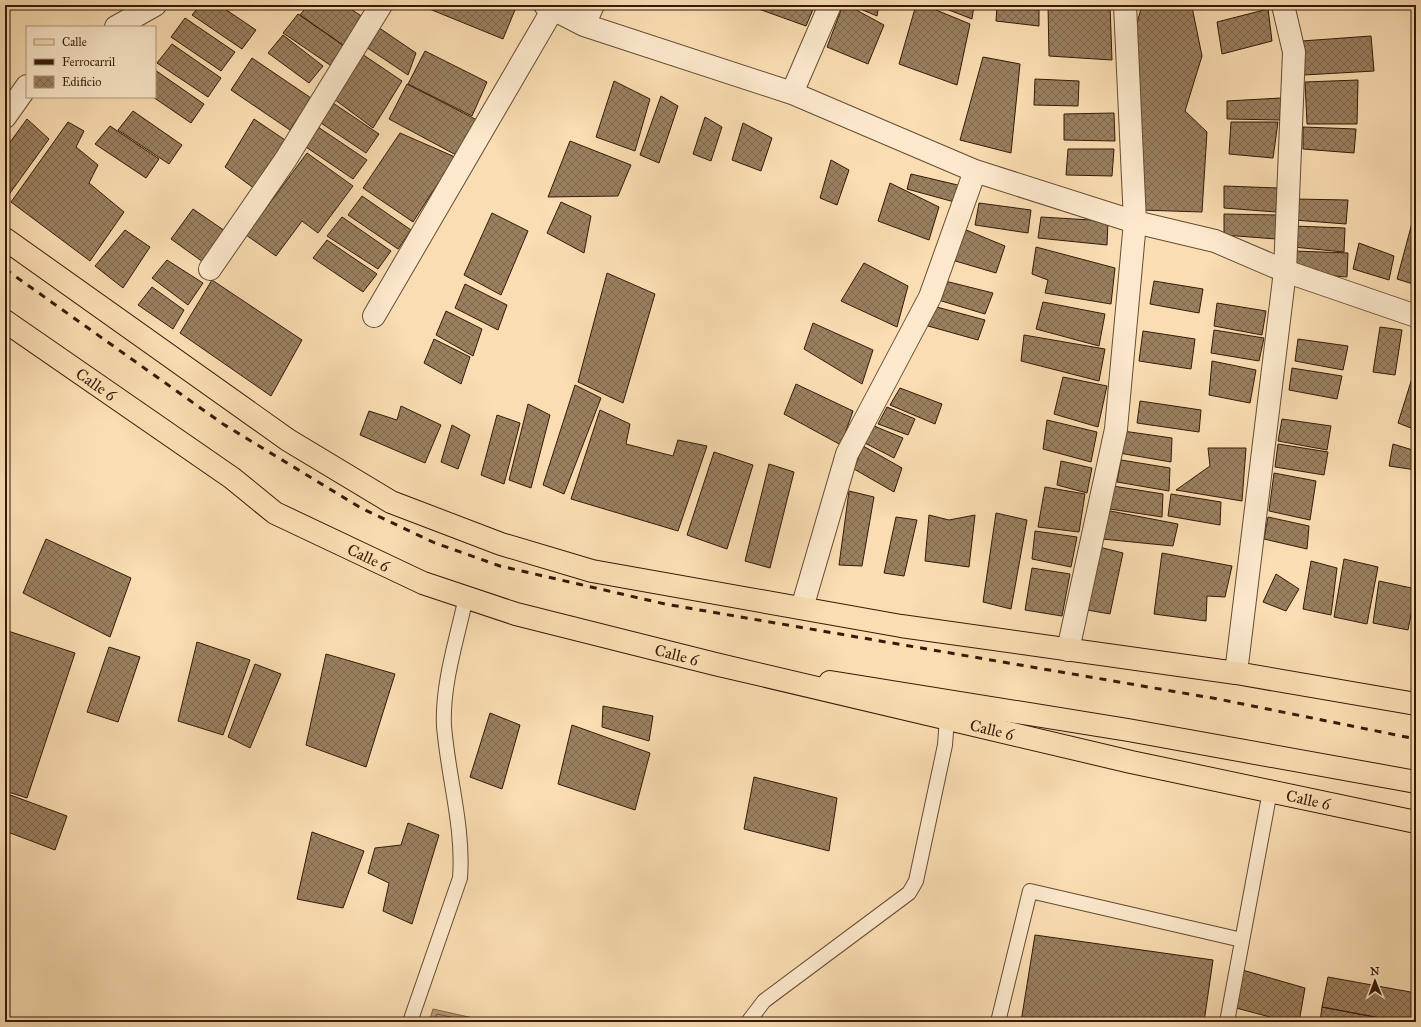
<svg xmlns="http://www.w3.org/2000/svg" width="1421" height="1027" font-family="'IM FELL Great Primer',serif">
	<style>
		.water { fill: url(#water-ripples); stroke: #83684b }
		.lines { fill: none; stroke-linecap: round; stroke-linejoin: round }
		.shore { stroke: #765b40; stroke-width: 1 }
		.building { fill: url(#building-cross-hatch); stroke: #341b08 }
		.lane-casing { stroke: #664c32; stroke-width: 16 }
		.street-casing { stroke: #664c32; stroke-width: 24 }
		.primary-casing { stroke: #341b08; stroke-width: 24 }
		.highway-casing { stroke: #341b08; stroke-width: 24 }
		.lane { stroke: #fce9cd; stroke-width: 14 }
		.street { stroke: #fce9cd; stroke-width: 22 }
		.primary { stroke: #faddb2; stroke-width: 22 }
		.highway { stroke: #faddb2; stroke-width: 22 }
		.rail { stroke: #341b08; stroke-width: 3; stroke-dasharray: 7 7; stroke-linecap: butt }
		.labels { text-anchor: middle; stroke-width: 4; stroke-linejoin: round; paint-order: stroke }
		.street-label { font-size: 16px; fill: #341b08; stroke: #fce9cd }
	</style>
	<defs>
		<pattern id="water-ripples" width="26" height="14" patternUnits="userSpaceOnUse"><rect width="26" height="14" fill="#b79b78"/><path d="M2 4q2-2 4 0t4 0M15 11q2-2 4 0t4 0" fill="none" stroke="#967e60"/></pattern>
		<pattern id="building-cross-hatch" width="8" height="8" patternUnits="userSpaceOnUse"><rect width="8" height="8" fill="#9b8060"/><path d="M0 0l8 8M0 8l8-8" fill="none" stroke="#7f684d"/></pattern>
	</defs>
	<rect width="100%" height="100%" fill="#faddb2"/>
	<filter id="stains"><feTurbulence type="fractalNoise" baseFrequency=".005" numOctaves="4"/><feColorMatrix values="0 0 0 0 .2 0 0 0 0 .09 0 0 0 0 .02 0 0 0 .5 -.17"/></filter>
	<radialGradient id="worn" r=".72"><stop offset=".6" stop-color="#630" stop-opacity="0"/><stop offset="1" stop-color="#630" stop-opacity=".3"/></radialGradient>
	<!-- water -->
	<path class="water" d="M433,1009L491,1022H429Z"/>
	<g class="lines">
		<!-- shore -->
		<path class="shore" d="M433,1022L437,1014L473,1022"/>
	</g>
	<!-- building -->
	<path class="building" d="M200,5H219L256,30L242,49L192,15Z
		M257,5H269L265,10Z
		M308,5H344L368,20L350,50L300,15Z
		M428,5H517L503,39L427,8Z
		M754,5H808L814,7L806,26L753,7Z
		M843,5H847L884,25L868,64L827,47Z
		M851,5H879L877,16Z
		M916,5H924L970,24L957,85L899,64Z
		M936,5H974L972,19Z
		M997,5L1039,10V26L996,21Z
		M1021,5H1042L1036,7Z
		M1048,5H1110L1112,60L1049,56Z
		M1142,5L1192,7L1202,56L1185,111L1207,132L1202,212L1141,210L1143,164L1134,34Z
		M1268,9L1272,41L1222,54L1217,22Z
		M298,14L347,48L333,67L283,33Z
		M185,18L235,52L221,71L171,37Z
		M372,23L416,53L408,75L363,45Z
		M283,35L323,66L309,83L268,53Z
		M1371,36L1374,71L1304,75L1302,41Z
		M172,44L221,78L208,97L157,63Z
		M425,51L487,82L472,116L408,84Z
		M359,52L402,81L373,128L330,96Z
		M983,57L1020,64L1011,153L960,140Z
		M252,58L311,98L290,130L231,90Z
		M155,70L204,104L191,123L153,97H155Z
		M1035,79L1079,81L1078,106L1034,105Z
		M1358,80L1357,124H1307L1305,82Z
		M614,81L650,99L635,151L596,137Z
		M407,84L477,120L456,155L389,119Z
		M661,96L678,106L659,163L640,155Z
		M1281,98L1280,120L1227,119V101Z
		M330,101L379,134L366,153L315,119Z
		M133,111L182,145L169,164L118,130Z
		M1114,113L1115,141L1064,140V114Z
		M705,117L722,127L711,161L693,154Z
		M27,119L49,139L5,200V149Z
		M254,119L285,140L255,189L225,167Z
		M68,122L84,131L76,147L98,165L89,183L124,212L90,261L11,202Z
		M1231,122H1278L1273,158L1229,154Z
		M743,123L772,138L761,171L732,160Z
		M110,126L159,159L146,178L95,144Z
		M318,127L367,160L353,179L303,145Z
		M1303,127L1356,129L1354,153L1303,149Z
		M400,133L455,157L413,222L363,188Z
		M570,141L631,165L618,196L548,197Z
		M1068,149H1114L1112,176L1066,175Z
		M307,153L353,186L318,233L302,221L276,256L246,235Z
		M831,160L849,170L837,205L820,198Z
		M911,174L962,186L958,203L907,189Z
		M890,183L939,207L929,240L878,221Z
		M1224,186L1278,188L1276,212L1224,208Z
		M362,196L411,230L398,249L348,215Z
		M1294,199L1348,200L1346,224L1294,220Z
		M561,202L591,216L584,253L547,233Z
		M979,203L1031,210L1028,233L975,225Z
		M193,209L225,231L203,262L171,239Z
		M492,213L528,231L501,295L464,275Z
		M1224,214L1277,215L1276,239L1224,235Z
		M342,217L391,251L378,269L327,236Z
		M1041,217L1108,221L1107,245L1038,238Z
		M1412,223L1416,224V285L1397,279Z
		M1293,226L1345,228L1344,252L1293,247Z
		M959,227L1005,246L996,273L952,260Z
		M125,230L150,247L123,288L95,266Z
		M327,240L377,274L363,292L313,258Z
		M1359,243L1394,256L1389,280L1353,269Z
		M1036,247L1115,268L1111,304L1045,293L1048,280L1032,274Z
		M1295,251L1348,253L1347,277L1295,273Z
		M167,260L203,283L188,305L152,278Z
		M864,263L908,286L897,327L841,301Z
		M607,273L655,294L623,403L578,382Z
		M212,280L302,340L271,396L180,333Z
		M941,280L993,293L985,314L935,299Z
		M1154,281L1203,289L1199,313L1150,304Z
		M465,284L507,305L498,330L455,308Z
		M152,287L184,310L173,329L138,305Z
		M1043,302L1105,314L1099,346L1036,329Z
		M1217,303L1266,311L1262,335L1214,326Z
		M933,306L985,320L978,340L928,326Z
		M446,311L482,329L473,356L436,335Z
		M813,323L873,350L862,384L804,349Z
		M1380,327L1402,330L1395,375L1373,372Z
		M1214,330L1264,338L1259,361L1211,353Z
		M1143,331L1195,339L1191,369L1139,361Z
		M1024,335L1105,349L1099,381L1021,361Z
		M434,339L470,357L461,384L424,363Z
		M1298,339L1348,346L1343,370L1295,361Z
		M1212,361L1256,370L1250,403L1209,395Z
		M1292,368L1342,376L1337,399L1289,390Z
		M1416,370V430L1398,423L1414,372Z
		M1063,377L1107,386L1098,427L1054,414Z
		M796,384L853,411L841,445L784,414Z
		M575,385L601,398L564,494L543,485Z
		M900,388L942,404L935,424L890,405Z
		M1140,401L1201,410L1199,432L1137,423Z
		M528,404L550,415L531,488L509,480Z
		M401,406L441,425L425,463L360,435L369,411L397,420Z
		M887,407L915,419L908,435L878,424Z
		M600,410L630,424L626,444L673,456L678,440L707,446L678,531L571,499Z
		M497,415L520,423L504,484L481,475Z
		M1282,419L1331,426L1327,450L1278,441Z
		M1047,420L1097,432L1091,462L1043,449Z
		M867,423L903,438L894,458L859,440Z
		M452,425L470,435L458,469L441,462Z
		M1123,431L1172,438L1171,462L1119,453Z
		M1278,444L1328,452L1324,475L1275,467Z
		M1393,444L1416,451V470L1389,466Z
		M863,446L902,468L894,492L854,469Z
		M1208,448H1246L1242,501L1176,490L1210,466Z
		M714,452L753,465L727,549L687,535Z
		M1121,460L1170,468L1169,491L1117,482Z
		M1061,461L1092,468L1087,493L1057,485Z
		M769,464L794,472L770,568L745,561Z
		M1274,473L1316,481L1310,520L1269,511Z
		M1113,486L1163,494L1162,517L1110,509Z
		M1045,487L1085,494L1079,532L1038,527Z
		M849,491L874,497L862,566L839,565Z
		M1171,494L1221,502L1220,525L1168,516Z
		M1105,510L1178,524L1173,546L1102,539Z
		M996,513L1027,520L1011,609L983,602Z
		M929,515L949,520L975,515L969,567L925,561Z
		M896,517L917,520L904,576L884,573Z
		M1268,517L1309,526L1307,549L1264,539Z
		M1035,531L1077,537L1071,567L1032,559Z
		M46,539L131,578L110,637L23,593Z
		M1099,547L1123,553L1110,614L1087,610Z
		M1162,553L1232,566L1225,597L1207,596L1206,621L1154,614Z
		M1344,559L1378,567L1367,624L1334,617Z
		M1311,561L1337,568L1331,615L1303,609Z
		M1032,568L1070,574L1062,616L1025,610Z
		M1276,574L1299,589L1286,611L1263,602Z
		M1379,581L1416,589L1408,630L1373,623Z
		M5,630L75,653L27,798L5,791Z
		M197,642L250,660L223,735L178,721Z
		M109,647L140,657L118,722L87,712Z
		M326,654L395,674L366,767L306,745Z
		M255,664L281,674L250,748L228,737Z
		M603,706L653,716L649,741L602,727Z
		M490,713L520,725L502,789L470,777Z
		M572,725L650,753L635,810L558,784Z
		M754,777L837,798L829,851L744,829Z
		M5,793L67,816L55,850L5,831Z
		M408,823L439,835L412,924L383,911L389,883L368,873L375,848L401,845Z
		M312,832L364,851L343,908L297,899Z
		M1035,935L1213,960L1204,1022H1021Z
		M1239,969L1305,988L1299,1022H1269L1270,1017L1236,1008Z
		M1328,977L1416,993V1022H1401L1322,1007Z
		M1322,1007L1401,1022H1320Z"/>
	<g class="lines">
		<defs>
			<path id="lane" d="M410,1022L460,878C464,827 448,777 444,726C442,684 457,639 466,597
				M748,1022L764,1001L909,893L916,881L945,745L947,718
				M998,1022L1030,891L1242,940
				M1227,1022L1270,791"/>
			<path id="street" d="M545,5L584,25L792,93L975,171L1135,222L1215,241L1285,271L1416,316
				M584,25L593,5
				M116,27L155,5
				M792,93L830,5
				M5,117L27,86
				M210,269L286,159L381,5
				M374,316L553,9
				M802,608L847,454L930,297L975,171
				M1068,650L1116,429L1135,222L1125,5
				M1236,673L1285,271L1294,52L1283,5"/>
			<path id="primary" d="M830,682L1128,730L1416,782"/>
			<g id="highway">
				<path d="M5,239L288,440L391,502L501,544L592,571L901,626L1236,673L1416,704"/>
				<path id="s1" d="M5,321L232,478L275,513L423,583L516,614L715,664L1131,762L1416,822"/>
			</g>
		</defs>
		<!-- lane casing -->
		<use href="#lane" class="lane-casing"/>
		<!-- street casing -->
		<use href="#street" class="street-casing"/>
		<!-- primary casing -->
		<use href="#primary" class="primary-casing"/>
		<!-- highway casing -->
		<use href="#highway" class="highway-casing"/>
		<!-- lane -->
		<use href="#lane" class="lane"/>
		<!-- street -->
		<use href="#street" class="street"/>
		<!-- primary -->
		<use href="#primary" class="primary"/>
		<!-- highway -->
		<use href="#highway" class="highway"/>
		<!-- rail -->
		<path class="rail" d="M5,269L223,424L361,508L435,543L500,566L665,604L1218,699L1416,739"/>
	</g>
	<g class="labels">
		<!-- street labels -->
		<g class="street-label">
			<text dy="6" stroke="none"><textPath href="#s1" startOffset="111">Calle 6</textPath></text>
			<text dy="6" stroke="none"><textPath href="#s1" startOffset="435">Calle 6</textPath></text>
			<text dy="6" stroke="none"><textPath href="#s1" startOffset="759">Calle 6</textPath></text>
			<text dy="6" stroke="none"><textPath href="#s1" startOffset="1083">Calle 6</textPath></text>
			<text dy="6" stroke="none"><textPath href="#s1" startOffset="1407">Calle 6</textPath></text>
		</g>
	</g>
	<!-- margin -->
	<rect width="1421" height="1027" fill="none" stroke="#faddb2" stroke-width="20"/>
	<rect x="6" y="6" width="1409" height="1015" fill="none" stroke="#341b08" stroke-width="2"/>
	<rect x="10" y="10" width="1401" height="1007" fill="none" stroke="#341b08"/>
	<!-- legend -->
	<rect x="26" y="26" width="130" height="72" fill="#fce9cd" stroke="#ac977e"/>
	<rect x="34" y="39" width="20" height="6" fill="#faddb2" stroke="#ac977e"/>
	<text x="62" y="46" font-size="12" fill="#341b08">Calle</text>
	<rect x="34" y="59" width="20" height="6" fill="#341b08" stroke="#ac977e"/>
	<text x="62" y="66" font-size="12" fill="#341b08">Ferrocarril</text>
	<rect x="34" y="76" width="20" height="12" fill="url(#building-cross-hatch)" stroke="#ac977e"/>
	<text x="62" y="86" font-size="12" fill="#341b08">Edificio</text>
	<!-- north arrow -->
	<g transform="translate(1375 981) rotate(359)" stroke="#fce9cd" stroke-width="3" paint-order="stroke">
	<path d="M0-3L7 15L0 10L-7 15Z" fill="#341b08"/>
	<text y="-6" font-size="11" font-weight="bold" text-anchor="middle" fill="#341b08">N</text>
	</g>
	<rect width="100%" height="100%" filter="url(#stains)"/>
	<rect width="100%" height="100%" fill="url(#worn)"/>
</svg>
